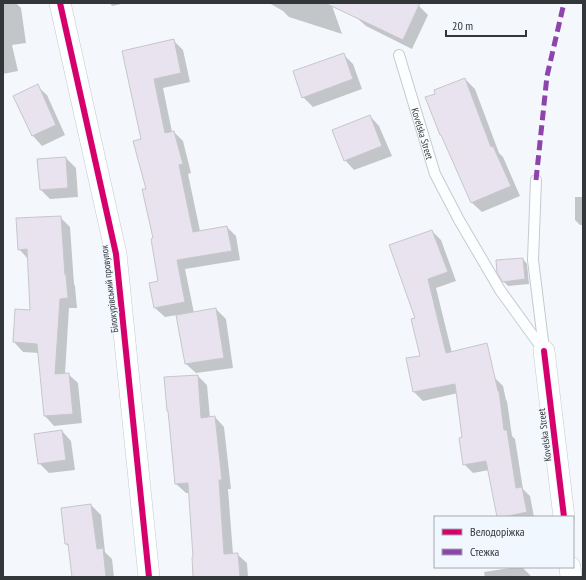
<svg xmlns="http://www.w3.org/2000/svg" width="586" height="580" font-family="'PT Sans Narrow',sans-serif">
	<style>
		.shadow { fill: #0003 }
		.building { fill: #e9e2ef; stroke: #c6c7ca }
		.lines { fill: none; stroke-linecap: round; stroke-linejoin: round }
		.service-casing { stroke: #c6cacd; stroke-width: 12 }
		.minor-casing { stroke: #c6cacd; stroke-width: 22 }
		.service { stroke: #fdfeff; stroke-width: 10 }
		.minor { stroke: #fdfeff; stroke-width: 21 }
		.quiet { stroke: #8e44ad; stroke-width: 5; stroke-dasharray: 10 5; stroke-linecap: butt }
		.cycleway-casing { stroke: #f1f7ff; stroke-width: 8 }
		.cycleway { stroke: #d6006c; stroke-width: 6 }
		.labels { text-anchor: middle; stroke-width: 3; stroke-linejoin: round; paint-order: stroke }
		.street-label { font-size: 10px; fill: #34373a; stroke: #f1f7ff }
	</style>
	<rect width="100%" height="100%" fill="#f4f8fc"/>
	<!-- shadow -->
	<path class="shadow" d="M3,3H16L21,8L26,43L12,45L18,71L3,74Z
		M110,3H126L112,6Z
		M269,3H331L342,34L289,17L283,11Z
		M362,3H414L418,5L428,15L412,49L366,26L356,17Z
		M173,40L183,50L190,82L163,88L172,132H174L183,141L191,173L188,174L200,231L227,227L236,236L240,260L185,269L194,313L216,309L226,319L233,368L196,373L186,364L177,315L165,317L155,308L151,284L159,282L143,140L123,52Z
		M343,54L353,64L362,89L313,107L303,97Z
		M465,79L475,89L499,153L503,157L520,196L482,212L472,203L443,137L441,135L436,94Z
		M37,86L47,95L65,135L42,146L33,136L14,96Z
		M370,116L379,126L392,156L354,170L345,160Z
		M66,158L76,168L78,197L50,199L40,189Z
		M575,197H583V225H580L575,220Z
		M60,217L70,227L74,284L75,286L77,308H69L65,374H68L78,383L82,423L54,426L45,416L39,353L23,352L14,342L31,311L28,259L19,249Z
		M432,231L441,240L456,281L436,288L452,353L494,377L503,386L506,400L507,401L512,436L515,439L523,489L530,496L534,517H498L489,470L473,473L464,464L463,438L458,393L423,401L414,392L407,359L421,356L416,319Z
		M523,259L527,264L529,284L508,286L503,281Z
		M198,376L207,385L210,418L215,417L224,427L231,489H228L233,554H237L247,563L248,577H194V558L189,493H186L176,484Z
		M62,431L71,441L75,470L49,473L39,463Z
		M91,505L101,515L105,552L112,559L114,577H73L70,548L66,544Z
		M510,567H522L531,576V577H485L484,572L510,568Z"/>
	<!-- building -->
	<path class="building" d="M325,3H420L403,40Z
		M174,39L181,73L154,79L165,133L174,131L183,164L179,165L193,232L227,226L232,251L177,260L185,302L154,308L149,283L158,281L151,239L153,238L142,189H146L133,141L141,139L122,51Z
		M344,53L353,79L302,98L293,71Z
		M465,78L491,147L493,146L511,186L471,203L441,135H440L425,97L435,94L434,90Z
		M38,84L56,125L32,136L13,96Z
		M370,115L382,146L344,161L332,130Z
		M66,157L68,188L40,190L37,159Z
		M61,216L65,275H66L68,298L60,299L55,374L69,373L73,414L44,416L37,344L13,342L15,309L30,310L27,249L18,250L16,218Z
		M432,230L448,272L428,279L446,353L487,343L498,391H499L504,430H507L516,488L522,487L527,512L504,517H497L486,461L463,465L459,438L462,437L455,384L413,392L406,358L420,356L411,319L415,318L389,245Z
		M523,258L525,279L503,282L497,273L496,260Z
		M216,308L224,358L185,364L176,315Z
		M198,375L201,418L215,416L222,480H219L224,554L238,553L240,577H193L192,557H193L188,483L175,484L168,411H167L164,377Z
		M62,430L66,460L38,464L34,434Z
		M91,504L97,549L103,548L106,577H72L68,544H65L61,508Z"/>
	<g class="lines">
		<defs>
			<g id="service">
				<path id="s1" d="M399,55L435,174L459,220L500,290L544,351"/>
				<path d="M536,180L533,260L544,349"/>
			</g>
			<path id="minor" d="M60,3L116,254L149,577
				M544,351L564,517
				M570,567L571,577"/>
		</defs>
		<!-- service casing -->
		<use href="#service" class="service-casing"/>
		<!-- minor casing -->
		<use href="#minor" class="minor-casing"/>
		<!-- service -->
		<use href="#service" class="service"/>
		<!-- minor -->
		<use href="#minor" class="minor"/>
		<!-- quiet -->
		<path class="quiet" d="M536,180L547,76L564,3"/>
		<defs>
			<path id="cycleway" d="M60,3L116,254L149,577
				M544,351L564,517"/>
		</defs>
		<!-- cycleway casing -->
		<use href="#cycleway" class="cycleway-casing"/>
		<!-- cycleway -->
		<use href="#cycleway" class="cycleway"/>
	</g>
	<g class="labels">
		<!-- street labels -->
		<g class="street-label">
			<text dy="4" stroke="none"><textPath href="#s1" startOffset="82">Kovelska Street</textPath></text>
			<text transform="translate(109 289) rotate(-97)" y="4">Білокурівський провулок</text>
			<text transform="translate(544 435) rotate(-97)" y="4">Kovelska Street</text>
		</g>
	</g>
	<!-- border -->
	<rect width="586" height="580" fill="none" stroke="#34373a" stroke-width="8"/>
	<!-- legend -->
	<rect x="434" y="516" width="140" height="52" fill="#f1f7ff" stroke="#a5aab0"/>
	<rect x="442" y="529" width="20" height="6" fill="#d6006c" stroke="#a5aab0"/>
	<text x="470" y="536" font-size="12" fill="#34373a">Велодоріжка</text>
	<rect x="442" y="549" width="20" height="6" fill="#8e44ad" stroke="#a5aab0"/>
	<text x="470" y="556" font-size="12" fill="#34373a">Стежка</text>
	<!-- scale -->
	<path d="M446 30v6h80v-6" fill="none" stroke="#34373a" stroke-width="2"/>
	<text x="452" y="30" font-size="12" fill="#34373a" stroke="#f1f7ff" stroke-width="3" paint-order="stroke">20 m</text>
</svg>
